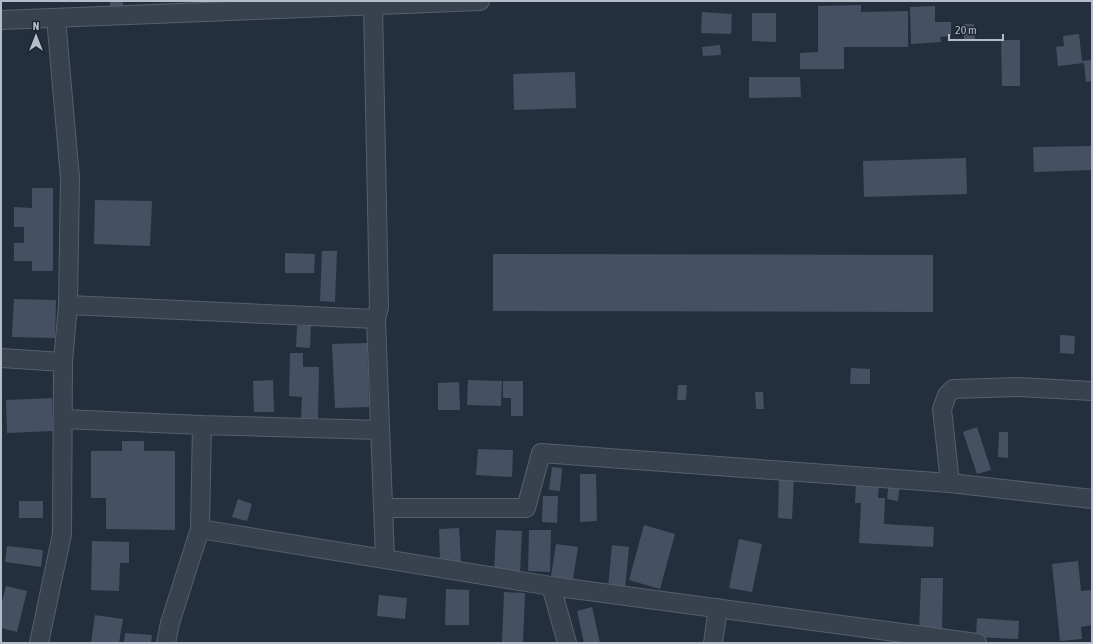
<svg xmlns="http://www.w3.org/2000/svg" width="1093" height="644" font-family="'Asap Condensed',sans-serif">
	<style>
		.building { fill: #455162 }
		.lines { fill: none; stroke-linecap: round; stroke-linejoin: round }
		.minor-casing { stroke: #565f6c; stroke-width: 20 }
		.minor { stroke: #38414e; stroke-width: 18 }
	</style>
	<rect width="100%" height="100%" fill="#242f3e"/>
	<!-- building -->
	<path class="building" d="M110,1H123V9H110Z
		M861,5V12L908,11V47H844V69H800V53L818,52V6Z
		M935,6V22H951V36L940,37L941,42L911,44L910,7Z
		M702,12L732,14L731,34L701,33Z
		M752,13H776V42L752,41Z
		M963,24H974L975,41H964Z
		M1079,34L1082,61L1092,60V81L1086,82L1084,63L1058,66L1056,47L1064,46L1063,36Z
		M1001,40H1020V86H1002Z
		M720,45L721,55L703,56L702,47Z
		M575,72L576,108L514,110L513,74Z
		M749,77H800L801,97L749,98Z
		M1092,146V170L1034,172L1033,147Z
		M966,158L967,194L864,197L863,161Z
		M32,188H53V271H32V261H14V243H24V227H14V207L32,208Z
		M95,200L152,201L150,246L94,244Z
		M322,251H337L335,302L320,301Z
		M285,253L315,254L314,273H285Z
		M493,254L933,255V312L493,311Z
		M14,299L56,300L55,338L12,337Z
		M297,326H311L310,348L296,347Z
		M1060,335L1075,336L1074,354L1060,353Z
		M367,343L369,407L335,408L332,344Z
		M290,353H303V367H319L318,418H301L302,397L289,396Z
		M851,368L870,369V384H850Z
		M273,380L274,412H254L253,381Z
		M468,380L502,381L501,406L467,405Z
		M503,381H523V416H511V398H503Z
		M459,382L460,410H438V383Z
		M678,385H687L686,400H677Z
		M755,392H763L764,409H756Z
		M52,398L53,431L7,433L6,400Z
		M977,427L991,470L977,474L963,432Z
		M999,432H1008V458L998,457Z
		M122,441H144V451H175V530L106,529V498H91V451H122Z
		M478,449L513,450L512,477L476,475Z
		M552,467L562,468L560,491L549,490Z
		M580,474H596L597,521L580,522Z
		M779,476L794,477L792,519L778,518Z
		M889,481L900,482L898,501L887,499Z
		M856,482L879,483L878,498H885L884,524L934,527L933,547L859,543L861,503H855Z
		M543,496H558L557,523L542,522Z
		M238,499L252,504L247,521L232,517Z
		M19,501H43V518H19Z
		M644,525L675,534L660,589L629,580Z
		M459,528L461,561L440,562L439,529Z
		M496,530L522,531L520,575L494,573Z
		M529,530H551L550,572L528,571Z
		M739,539L762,544L752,592L729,588Z
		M92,541L129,542V563H120L119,591L91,590Z
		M556,544L578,547L573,579L551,576Z
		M612,545L629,547L625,589L608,588Z
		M7,546L43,550L41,567L5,562Z
		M1078,561L1081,591L1092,590V625L1081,627L1082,639L1060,641L1052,564Z
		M921,578H943L942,633H919Z
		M6,586L27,591L17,632L1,628V606Z
		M446,589L469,590V625H445Z
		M504,592L525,593L523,643L502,642Z
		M379,595L407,598L405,619L377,616Z
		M592,607L600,643H584L577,611Z
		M95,615L123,619L119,643H91Z
		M977,618L1019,621L1018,639L976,637Z
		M125,633L152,635L151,643H124Z"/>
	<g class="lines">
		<defs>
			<path id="minor" d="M373,5L379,307L376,319L385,559
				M1,20L480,1
				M68,305L376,319
				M1,358L63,362
				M63,419L202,425
				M950,483L942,409L947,395L953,389L1019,387L1092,391
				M384,508H526L541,453L950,483L1092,499
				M200,529L551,586L977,643
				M551,586L567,643
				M39,643L62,534L63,362L68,305L70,178L56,18
				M166,643L170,623L200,529L202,425L380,430
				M713,643L718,608"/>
		</defs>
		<!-- minor casing -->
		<use href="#minor" class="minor-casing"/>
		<!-- minor -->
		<use href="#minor" class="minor"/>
	</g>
	<!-- border -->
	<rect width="1093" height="644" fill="none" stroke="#b4bcc9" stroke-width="4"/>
	<!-- north arrow -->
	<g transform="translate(36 36)" stroke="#1d2633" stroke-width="3" paint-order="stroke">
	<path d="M0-3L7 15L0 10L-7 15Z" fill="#b4bcc9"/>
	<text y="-6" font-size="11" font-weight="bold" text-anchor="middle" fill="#b4bcc9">N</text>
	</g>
	<!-- scale -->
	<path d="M949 34v6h54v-6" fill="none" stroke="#b4bcc9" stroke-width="2"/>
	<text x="955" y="34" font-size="12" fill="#b4bcc9" stroke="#1d2633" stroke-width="3" paint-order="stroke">20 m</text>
</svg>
